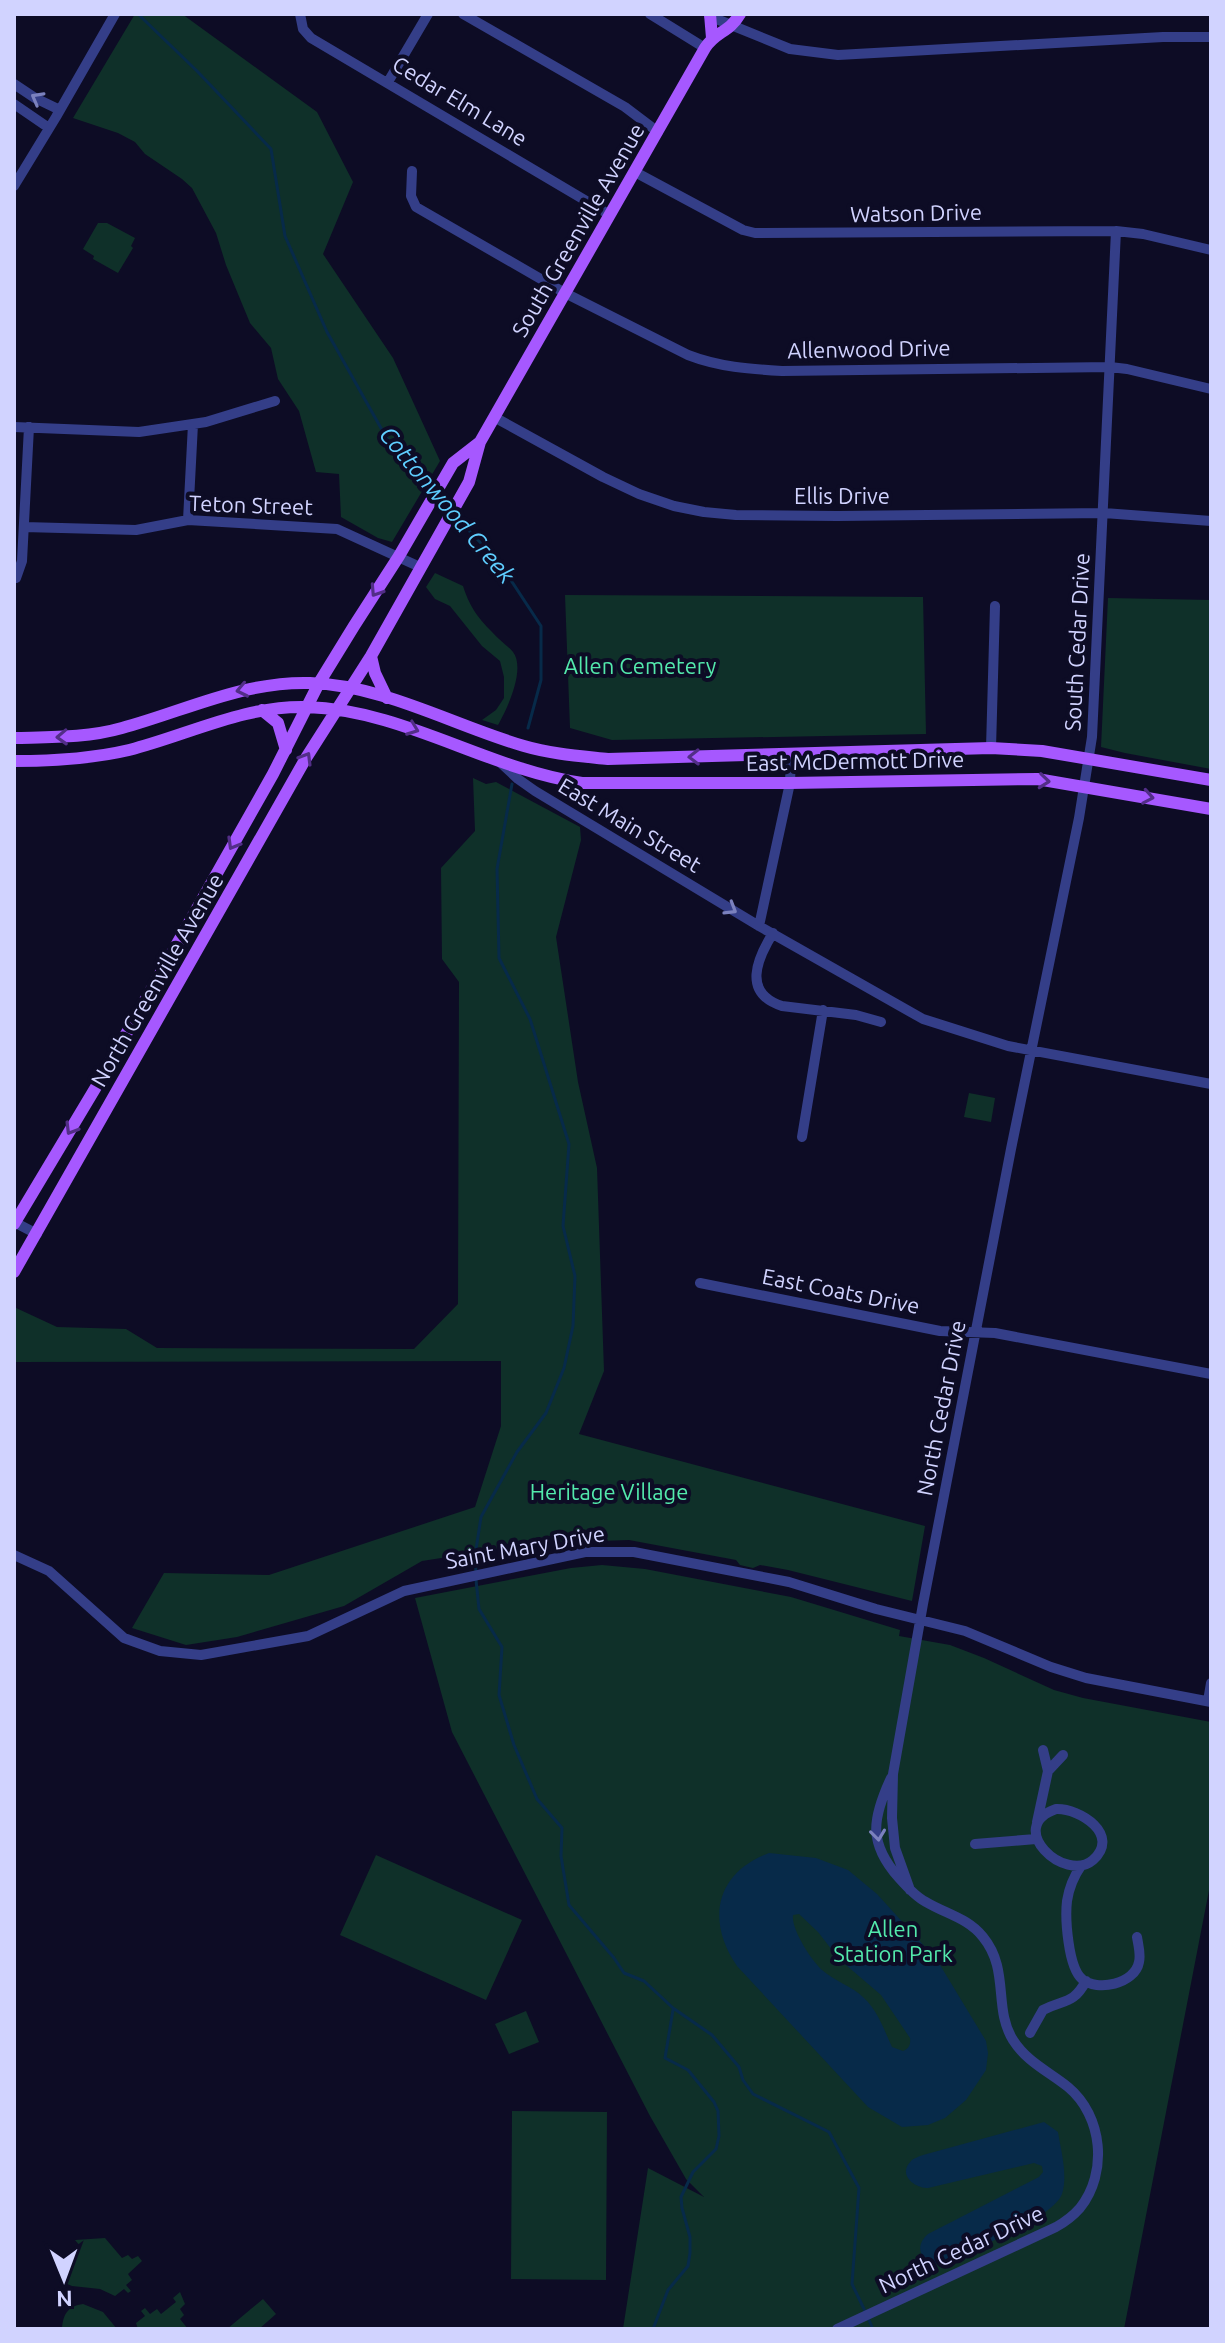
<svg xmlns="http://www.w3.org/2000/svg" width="1225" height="2343" font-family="Ubuntu,sans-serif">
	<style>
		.green { fill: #0f3029 }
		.water { fill: #072a49; fill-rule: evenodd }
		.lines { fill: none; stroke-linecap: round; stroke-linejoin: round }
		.stream { stroke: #072a49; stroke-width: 3 }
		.minor { stroke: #343e88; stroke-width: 10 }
		.major { stroke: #a658ff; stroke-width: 12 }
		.oneway { stroke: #7b81be }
		.oneway2 { stroke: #522e87 }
		.labels { text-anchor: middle; stroke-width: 8; stroke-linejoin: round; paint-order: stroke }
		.street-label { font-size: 22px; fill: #d1d3ff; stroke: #0d0c25 }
		.park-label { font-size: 22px; fill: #53e9ac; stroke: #0d0c25 }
		.water-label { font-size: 24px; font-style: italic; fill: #5fceff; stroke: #0d0c25 }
	</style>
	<rect width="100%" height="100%" fill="#0d0c25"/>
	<!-- green -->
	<path class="green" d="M135,14H182L317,112L353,182L323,254L393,358L440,461L392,542L378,538L341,517L339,474L316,472L299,411L278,379L271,348L250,323L226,265L216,233L192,188L182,179L145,154L135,142L118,133L73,118Z
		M98,223H107L135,238L131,246L133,248L118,273L93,259L94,256L83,249Z
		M435,573L463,586C471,611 481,621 499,639C503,643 509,647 513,652C526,669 507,709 498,725L482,720L496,710L504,698V677L500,661L482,646L450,606L435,599L426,587Z
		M565,595L923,597L926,734L612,740L570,728Z
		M1108,598L1211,600V769L1125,753L1101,747Z
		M473,778L486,784L496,782L580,827L581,840L556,937L578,1082L597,1168L604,1371L579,1434L925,1526L912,1601L788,1570L760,1565L753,1568L740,1565L736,1560L629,1540L538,1543L422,1561L344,1606L237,1637L186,1645L132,1628L164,1573L269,1575L475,1507L501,1426V1361L14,1362V1307L57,1327L126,1329L157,1348L414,1349L458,1304L459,982L442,959L441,868L475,831Z
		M969,1093L995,1098L991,1122L964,1117Z
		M602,1565L645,1569L791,1597L900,1630L899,1636L950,1645L984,1658L1054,1690L1083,1698L1211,1722V1880L1124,2329H623L648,2168L704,2197L686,2179L650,2116L452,1732L415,1598L571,1568Z
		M376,1855L522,1920L486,2000L340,1935Z
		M526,2011L539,2042L509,2054L495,2024Z
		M512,2111L607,2112L606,2280L511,2279Z
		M105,2238L122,2258L128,2255L132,2259L138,2256L142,2261L128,2274L132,2280L126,2285L131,2291L128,2293L124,2289L115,2296L100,2289L72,2286L60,2281L59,2275L67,2268L69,2254L80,2246L75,2240Z
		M180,2292L185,2304L180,2309L184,2315L180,2319L188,2329H138L136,2323L145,2316L141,2311L145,2308L150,2314L157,2309L161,2314L176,2302L173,2298Z
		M263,2299L276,2314L259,2329H227Z
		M83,2304L103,2312L117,2329H62C63,2314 68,2306 83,2304Z"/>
	<!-- water -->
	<path class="water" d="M769,1853L816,1858L848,1870L877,1894L937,1960L986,2041L988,2053L986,2070L966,2100L945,2118L928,2125L902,2127L868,2107L737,1966C706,1921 715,1873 769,1853ZM799,1914L818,1932L839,1959L881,1995L910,2038C911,2044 909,2049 903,2051L892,2047C884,2030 878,2011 864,1998C852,1986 834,1981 822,1970C811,1960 791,1929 793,1915Z
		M1044,2122L1058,2132C1061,2151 1068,2175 1062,2194C1053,2219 966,2252 940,2264C921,2264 913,2247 928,2234L1039,2177L1043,2172L1042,2166L1034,2163L928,2188C915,2188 897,2175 911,2161C912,2159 920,2156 923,2155Z"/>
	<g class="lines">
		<!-- stream -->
		<path class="stream" d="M138,14L197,71L271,149L285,236L327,332L386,437L432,489
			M439,498L450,510
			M455,516L499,562L541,626V680L528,728
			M476,1572L475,1556L481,1517L517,1452L546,1413L564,1368L573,1326L575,1276L563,1226L569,1144L530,1019L499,958L497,869L512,784
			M476,1580L479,1609L502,1647L499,1695L514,1745L537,1799L562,1828L561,1856L569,1905L614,1958L624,1973L644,1981L673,2008L712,2035L739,2067L743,2080L753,2094L829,2132L859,2188L852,2284L865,2311
			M868,2318L873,2329
			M653,2329L668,2290L688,2266L690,2253V2237L682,2208L681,2197L693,2172L716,2149L719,2136L718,2111L714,2102L688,2070L665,2058L673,2010"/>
		<!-- minor -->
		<path class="minor" d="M300,14L303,29L311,38L610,215
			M463,14L625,107L658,132
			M650,14L705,48
			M709,16L790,49L838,55L1163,37H1211
			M388,82L428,14
			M14,84L35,98L60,110
			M14,104L49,128
			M412,171L411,196L416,207L565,293L688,355C719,367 749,369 782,371L1110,367L1127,369L1211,389
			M635,172L743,230L755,233L1116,231L1143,234L1211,250
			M14,186L56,117L115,14
			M494,417L603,477L639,494L674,506L704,512L736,515L837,516L1104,513L1211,521
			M14,427L139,432L206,422L275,401
			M188,520L193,424
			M24,527L136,530L188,520L337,529L420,567
			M16,578L22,561L29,427
			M991,748L995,606
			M501,763L518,779L535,791L759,926L923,1019L1008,1046L1211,1084
			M759,926L790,783L791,755
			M773,933C757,959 742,993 782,1006L856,1015L881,1022
			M802,1137L823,1010
			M14,1222L37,1234
			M700,1283L940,1331L995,1333L1211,1374
			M14,1555L49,1571L124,1638L160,1651L201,1655L308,1636L404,1591L585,1552H634L789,1582L876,1609L965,1631L1051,1667L1086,1678L1211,1702
			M1208,1701L1211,1683
			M1048,1771L1063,1755
			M1056,1809C1080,1808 1121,1835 1093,1860C1065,1884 1004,1827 1056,1809Z
			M1037,1822L1048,1771L1043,1750
			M975,1844L1036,1839
			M1081,1866C1074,1876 1069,1888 1067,1901C1065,1918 1068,1967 1082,1979C1097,1992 1135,1984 1139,1962C1141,1954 1138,1944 1137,1937
			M910,1890L895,1848L892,1818L893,1774L923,1604L1011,1149L1079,818L1092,737L1116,231
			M1030,2033L1043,2010C1064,1999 1073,2005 1086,1981
			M837,2329L1056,2227C1065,2222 1073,2216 1080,2208C1108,2173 1103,2116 1068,2087C1048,2071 1027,2062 1013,2040C993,2008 1010,1970 983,1937C968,1918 946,1914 926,1902C916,1897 907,1887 899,1878C868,1843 872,1819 891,1778"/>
		<!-- major -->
		<path class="major" d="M710,14L712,38
			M371,656L375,673L387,698
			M262,710L278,723L286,750
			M14,738C51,737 87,738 122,728C185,711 243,681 310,683C383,685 455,726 524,746C551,754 580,756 608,759L991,748L1042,751L1211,780
			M14,761C53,761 91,759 129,750C188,735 245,705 307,707C404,710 487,769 582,783H790L1037,779L1211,809
			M14,1224L99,1082L273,774L319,683L354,626L399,556L453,463L480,442
			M14,1272L306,758L371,656L469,482L480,442L705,48C716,31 729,33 740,14"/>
	</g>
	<!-- one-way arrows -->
	<defs><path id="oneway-chevron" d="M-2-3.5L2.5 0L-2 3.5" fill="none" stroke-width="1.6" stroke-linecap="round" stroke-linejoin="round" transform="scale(2)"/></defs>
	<g class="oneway">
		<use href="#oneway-chevron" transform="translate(37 98) rotate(-151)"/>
		<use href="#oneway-chevron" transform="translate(731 909) rotate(31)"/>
		<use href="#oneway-chevron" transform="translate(878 1835) rotate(83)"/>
	</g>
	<g class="oneway2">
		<use href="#oneway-chevron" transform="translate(376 591) rotate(123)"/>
		<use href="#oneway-chevron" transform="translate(242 690) rotate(168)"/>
		<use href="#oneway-chevron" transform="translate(413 729) rotate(21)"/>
		<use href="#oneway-chevron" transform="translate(62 737) rotate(178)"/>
		<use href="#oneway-chevron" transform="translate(694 757) rotate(179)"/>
		<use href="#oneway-chevron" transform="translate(306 758) rotate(-59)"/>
		<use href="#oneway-chevron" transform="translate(1044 781) rotate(6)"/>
		<use href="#oneway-chevron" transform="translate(1148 797) rotate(10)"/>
		<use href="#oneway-chevron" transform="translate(233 844) rotate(120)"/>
		<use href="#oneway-chevron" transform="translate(71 1129) rotate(121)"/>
	</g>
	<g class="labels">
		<!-- street labels -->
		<g class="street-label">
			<text transform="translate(460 101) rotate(31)" y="8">Cedar Elm Lane</text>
			<text transform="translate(916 213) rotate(-1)" y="8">Watson Drive</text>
			<text transform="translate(578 230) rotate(-60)" y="8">South Greenville Avenue</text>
			<text transform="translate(869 349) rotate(-1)" y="8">Allenwood Drive</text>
			<text x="842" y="504">Ellis Drive</text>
			<text transform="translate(251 505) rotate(2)" y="8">Teton Street</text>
			<text transform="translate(1077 642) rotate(-87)" y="8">South Cedar Drive</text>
			<text transform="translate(855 761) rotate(-1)" y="8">East McDermott Drive</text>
			<text transform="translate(630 825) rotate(31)" y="8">East Main Street</text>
			<text transform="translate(157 980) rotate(-60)" y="8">North Greenville Avenue</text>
			<text transform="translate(841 1291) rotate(11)" y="8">East Coats Drive</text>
			<text transform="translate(941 1408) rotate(-79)" y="8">North Cedar Drive</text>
			<text transform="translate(525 1547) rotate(-10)" y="8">Saint Mary Drive</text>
			<text transform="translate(961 2249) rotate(-25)" y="8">North Cedar Drive</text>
		</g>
		<!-- park labels -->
		<g class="park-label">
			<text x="640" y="674">Allen Cemetery</text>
			<text x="609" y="1500">Heritage Village</text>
			<text x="893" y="1937">Allen<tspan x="893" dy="25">Station Park</tspan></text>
		</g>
		<!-- water labels -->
		<g class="water-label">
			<text transform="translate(447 505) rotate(50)" y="8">Cottonwood Creek</text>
		</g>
	</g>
	<!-- border -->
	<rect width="1225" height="2343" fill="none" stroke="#d1d3ff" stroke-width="32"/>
	<!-- north arrow -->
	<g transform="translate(64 2279) rotate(179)" stroke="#0d0c25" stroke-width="6" paint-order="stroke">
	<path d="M0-6L14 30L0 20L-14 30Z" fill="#d1d3ff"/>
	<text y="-12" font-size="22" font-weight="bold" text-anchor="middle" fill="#d1d3ff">N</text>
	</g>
</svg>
